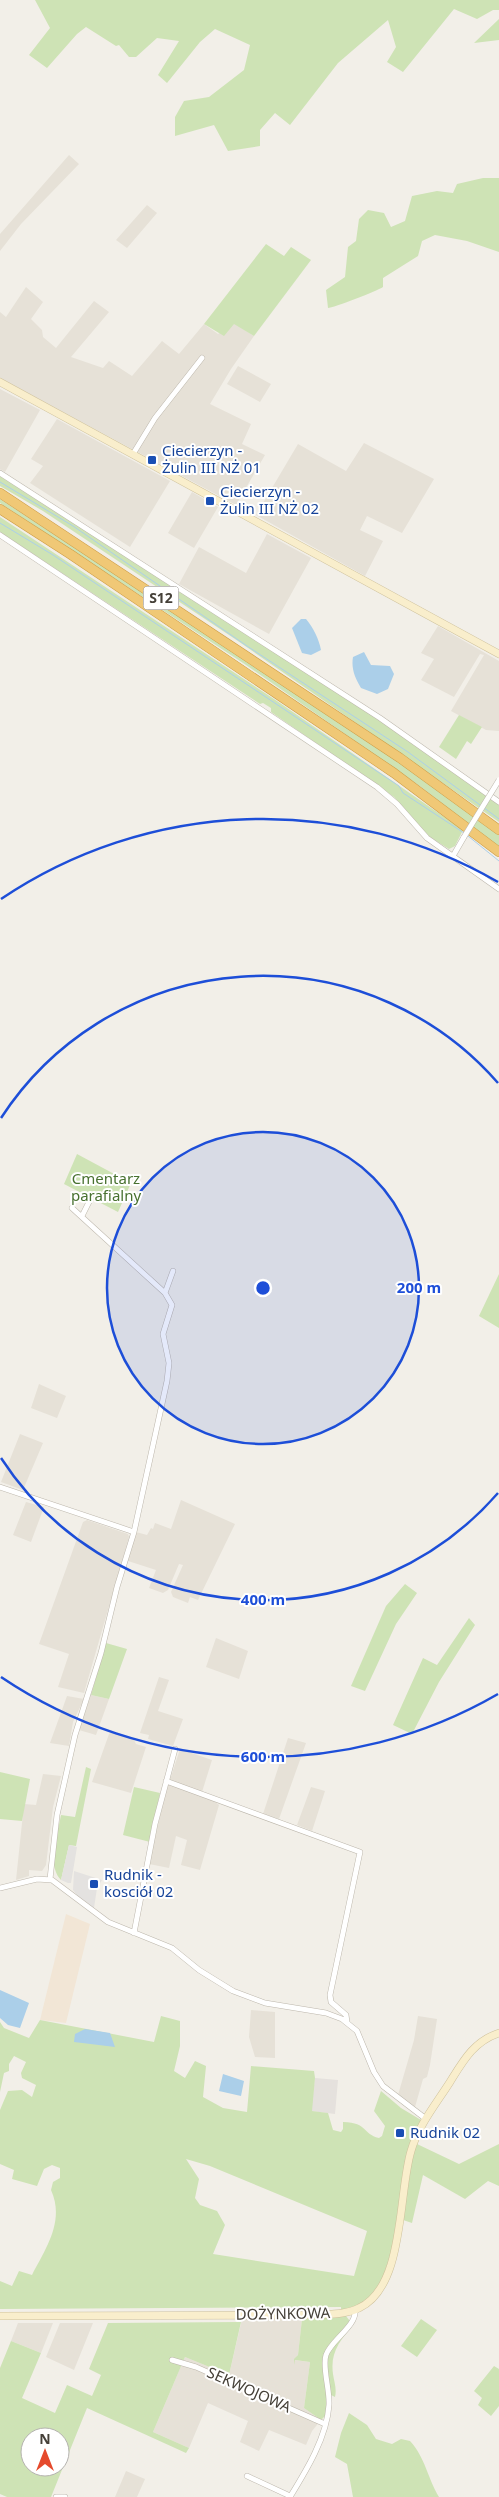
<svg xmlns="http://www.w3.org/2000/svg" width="499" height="2497" font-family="'Noto Sans',sans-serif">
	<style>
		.residential { fill: #e6e1d7 }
		.commercial { fill: #f2e6d6 }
		.industrial { fill: #e5e1dd }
		.green { fill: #cee3b5; fill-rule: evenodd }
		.parking { fill: #e4e2e0 }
		.water { fill: #abcfe9 }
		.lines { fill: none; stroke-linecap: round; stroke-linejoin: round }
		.stream { stroke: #abcfe9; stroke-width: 1 }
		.street-casing { stroke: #bdb7ac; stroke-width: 6 }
		.secondary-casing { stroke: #cec19c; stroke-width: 8 }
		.highway-casing { stroke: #ce9d47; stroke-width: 10 }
		.street { stroke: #fff; stroke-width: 5 }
		.secondary { stroke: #f9eecc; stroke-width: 7 }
		.highway { stroke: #f0c876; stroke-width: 9 }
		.street-bridge-casing { stroke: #bdb7ac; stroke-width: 6; stroke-linecap: butt }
		.street-bridge { stroke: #fff; stroke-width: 5 }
		.ring { fill: none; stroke: #1d4ed8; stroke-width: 2.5 }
		.transit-dot { fill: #1a4fb4; stroke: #fff; stroke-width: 2 }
		.labels { text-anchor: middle; stroke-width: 4; stroke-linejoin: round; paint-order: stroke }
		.shield { fill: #fff; stroke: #7d7974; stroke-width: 1 }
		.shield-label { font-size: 14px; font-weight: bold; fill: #454038 }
		.transit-label { font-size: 15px; fill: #164399; stroke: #fff; text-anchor: start }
		.park-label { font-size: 15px; fill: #487130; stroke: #fff }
		.street-label { font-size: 15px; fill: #454038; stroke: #fff }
		.centre { fill: #1d4ed8; stroke: #fff; stroke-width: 2.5 }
		.ring-label { font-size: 15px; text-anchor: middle; font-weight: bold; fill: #1d4ed8; stroke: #fff; stroke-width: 4; stroke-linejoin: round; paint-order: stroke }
	</style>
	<rect width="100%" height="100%" fill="#f2efe8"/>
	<!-- residential -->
	<path class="residential" d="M69,155L79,164L21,224L0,251V234Z
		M147,205L157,213L127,248L116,240Z
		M26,287L43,302L31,319L42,330L43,337L56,348L94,301L109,312L71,357L103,368L109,361L132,376L162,341L179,354L204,324L218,334L234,323L254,336L231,369L210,404L251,424L242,444L265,455L236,505L0,378V312L6,317Z
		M238,366L271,384L260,402L227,384Z
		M0,389L40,410L5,472L0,469Z
		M57,419L170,481L130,547L30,483L43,466L31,459Z
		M364,443L434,479L402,533L367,516L360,530L383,541L365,576L256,515L298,444L346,471Z
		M192,492L218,507L194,548L168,533Z
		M267,534L311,558L269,634L179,584L199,547L246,573Z
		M438,626L499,661V731L486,730L451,711L484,655L480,654L454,697L421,680L434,659L421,653Z
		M39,1384L66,1396L57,1418L31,1408Z
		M20,1434L43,1443L23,1490L1,1482Z
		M181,1500L235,1524L198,1600L190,1597L188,1603L173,1597L171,1592L183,1565L179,1564L168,1590L163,1593L149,1588L156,1570L128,1561L136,1532L147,1535L151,1528L153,1529L155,1523L171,1529Z
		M26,1502L44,1507L31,1542L13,1535Z
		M87,1520L128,1534L129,1537L84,1693L58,1687L69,1654L39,1644L83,1522Z
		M216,1638L248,1651L239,1679L206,1667Z
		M159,1677L169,1680L158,1711L183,1719L173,1746L148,1739L149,1735L140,1733Z
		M91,1695L109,1699L96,1735L79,1730Z
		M67,1696L84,1699L73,1722L69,1746L50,1743Z
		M112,1732L133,1738L136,1744L146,1747L131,1793L92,1782L109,1734Z
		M288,1738L306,1743L279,1819L263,1814Z
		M180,1749L212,1760L202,1792L219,1805L200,1870L181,1865L187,1840L176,1836L169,1868L149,1864L164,1798Z
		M43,1774L61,1776L53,1807L46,1865L42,1871L29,1870V1876L16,1880L24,1804L36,1805Z
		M311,1787L325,1791L312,1831L297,1825Z
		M251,2010L275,2012V2058L255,2057L249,2037Z
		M418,2016L437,2019L430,2065L427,2077L423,2079L415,2107L398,2095L414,2040Z
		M242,2319H302L298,2355L294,2360L310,2362L304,2408L321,2420L312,2431L306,2445L269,2430L259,2451L240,2442L248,2421L208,2403L189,2448L153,2432L185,2357L229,2375Z
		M18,2323H53L41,2353L11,2341Z
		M60,2323H93L74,2370L46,2357Z
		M126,2471L145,2479L137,2497H115Z"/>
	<!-- commercial -->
	<path class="commercial" d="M66,1914L90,1924L66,2023L40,2020Z"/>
	<!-- industrial -->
	<path class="industrial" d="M315,2078L338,2080L335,2114L311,2111Z"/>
	<!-- green -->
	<path class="green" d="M35,0H499V10H493L477,19L454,9L403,72L387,62L396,47L388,20L338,63L290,125L275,113L260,130V146L228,151L214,125L175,136V117L184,101L209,97L244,70L250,45L215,29L200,42L167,83L158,75L179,41L157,38L136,57H129L119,45L116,46L86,27L77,34L47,68L29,55L50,28Z
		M499,19V40L474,43Z
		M483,178H499V252L467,241L435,235L422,241L418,256L383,278V287C377,291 333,308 328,308L326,290L345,277L348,247L356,241L359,219L368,210L384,213L391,227L405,221L412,196L437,191L453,193L457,184Z
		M266,244L284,256L291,247L311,260L254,336L234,324L224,336L204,324Z
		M0,476L384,723L499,805V822L235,639L43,511L0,486Z
		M0,499L321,709L462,806L499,835V848L421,787L246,665L0,503Z
		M0,517L277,701L463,830L455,846L449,849L428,836L394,797L271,712V708L263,703L260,704L0,532Z
		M459,715L482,727L471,744L467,741L456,759L439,747Z
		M77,1154L131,1183L118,1212L64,1184Z
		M499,1274V1328L479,1316Z
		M405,1584L417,1593L396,1624L365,1691L351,1686L386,1606Z
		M469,1618L475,1625L439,1682L412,1734L393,1725L423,1658L437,1665Z
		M106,1643L127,1649L109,1699L91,1695Z
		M86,1767L91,1769L76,1846L69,1845L61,1880C46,1865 58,1833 61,1815L75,1817Z
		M0,1772L30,1779L22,1821L0,1819Z
		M134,1787L160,1793L150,1842L123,1835Z
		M161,2016L180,2021V2046L174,2071L185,2078L195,2061L206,2066L203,2097L223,2108L247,2112L251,2066L314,2071L315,2078L312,2111L328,2113L333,2130L341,2132L343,2129V2122C369,2123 362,2134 379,2138L382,2136L385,2126L374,2111L381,2091L401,2108L426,2123L417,2144L459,2164L499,2144V2186L488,2181L465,2199L423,2175L412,2223L397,2218C392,2247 390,2289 360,2305C355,2308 347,2309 341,2311V2307L0,2309V2281L12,2286L19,2271L32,2275C46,2248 65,2221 51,2190L53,2182L60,2178V2168L52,2165L44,2169L37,2186L12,2179L14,2170L0,2164V2110L8,2091L22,2090L32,2097L36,2085L22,2078L21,2073L26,2062L14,2056L9,2064V2071L4,2073L0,2092V2022L4,2028L29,2038L40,2020L154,2042ZM186,2159L210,2166L367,2231L354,2276L213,2254L225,2225L217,2211L200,2205L195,2198L199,2179Z
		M346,2316L353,2325C340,2341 330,2352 333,2374C334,2382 337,2388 335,2397L329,2394L327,2414L321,2420L304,2408L310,2362L295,2360L294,2365V2359L298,2355L302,2319Z
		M421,2319L437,2330L417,2357L401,2346Z
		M241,2322L229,2375L185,2357L153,2432L189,2448L186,2453L87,2408L51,2497H7L0,2494V2368L11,2341L41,2353L22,2398L55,2413L67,2385L92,2396L101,2375L89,2369L108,2323ZM30,2437H60V2467H30Z
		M494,2366L499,2369V2406L491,2416L478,2405L482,2398L474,2391Z
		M349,2413L367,2425L376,2439L392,2444L401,2439L410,2441C425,2457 428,2479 439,2497H353L347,2464L335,2457L341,2433Z"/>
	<!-- parking -->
	<path class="parking" d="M69,1845L77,1847L71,1883H68L61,1880Z
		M74,1871L102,1880L97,1888L94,1908L80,1899L73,1890Z"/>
	<!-- water -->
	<path class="water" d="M301,619H306C313,627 319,639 321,650L311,655L302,653L292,628Z
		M364,652L371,665L390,666L394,674L388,689L377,694L361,688C355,678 351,669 353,657Z
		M0,1990L29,2003L20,2028L8,2025L0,2018Z
		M85,2029L110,2033L115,2047L74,2042L75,2034Z
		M223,2074L244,2081L241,2096L219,2091Z"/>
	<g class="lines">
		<!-- stream -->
		<path class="stream" d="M0,482L73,526L247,646L408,752L480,805
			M0,523L53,555L399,786L403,793L464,833
			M483,807L499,819
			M468,836L499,861"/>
		<defs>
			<path id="street" d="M133,454L155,418L202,358
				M0,473L380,718L499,802
				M0,535L377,787L397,804L427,838L499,889
				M453,856L464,837
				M82,1216L91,1198
				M165,1293L173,1271
				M0,1487L134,1532
				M166,1781L360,1852L330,1995L331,2002L346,2015L347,2022
				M50,1879L57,1815L75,1735L101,1653L117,1587L134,1532L167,1381L169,1363L163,1334L172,1305L165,1293L72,1208
				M0,1888L37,1879L52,1880L108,1922L172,1948L199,1970L233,1991L265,2003L326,2013L342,2019L357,2031L374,2072L383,2086L426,2119
				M134,1933L155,1824L175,1749
				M172,2360L196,2367L325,2424
				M247,2476L290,2496
				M56,2497H65
				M290,2497C306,2471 327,2437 329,2405C330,2390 322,2367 326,2355C331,2340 357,2326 355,2310"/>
			<path id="secondary" d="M0,382L499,654
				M0,2316L318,2315C332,2314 347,2314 359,2308C405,2287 398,2194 411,2151C418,2126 436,2104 450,2082C463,2061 474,2041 499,2033"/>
			<path id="highway" d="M0,493L400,758L499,830
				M0,509L70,554L394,773L499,852"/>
		</defs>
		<!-- street casing -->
		<use href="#street" class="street-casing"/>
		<!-- secondary casing -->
		<use href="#secondary" class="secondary-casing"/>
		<!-- highway casing -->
		<use href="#highway" class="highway-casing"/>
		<!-- street -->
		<use href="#street" class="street"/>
		<!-- secondary -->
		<use href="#secondary" class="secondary"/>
		<!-- highway -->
		<use href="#highway" class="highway"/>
		<defs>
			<path id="street-bridge" d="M464,837L499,780"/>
		</defs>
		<!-- street-bridge casing -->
		<use href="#street-bridge" class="street-bridge-casing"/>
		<!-- street-bridge -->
		<use href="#street-bridge" class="street-bridge"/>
	</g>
	<!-- distance rings -->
	<circle cx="263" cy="1288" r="156" fill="#1d4ed8" fill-opacity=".12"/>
	<g class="ring">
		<circle cx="263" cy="1288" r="156"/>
		<path d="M498 1493A312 312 0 0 1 1 1458M1 1118A312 312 0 0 1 498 1083"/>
		<path d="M498 1694A469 469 0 0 1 1 1677M1 899A469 469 0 0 1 498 882"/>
	</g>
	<!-- markers -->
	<g class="transit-dot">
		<rect x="147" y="455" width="10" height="10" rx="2.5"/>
		<rect x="205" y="496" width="10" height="10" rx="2.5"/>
		<rect x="89" y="1879" width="10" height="10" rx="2.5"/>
		<rect x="395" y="2128" width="10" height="10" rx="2.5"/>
	</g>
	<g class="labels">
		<!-- shield labels -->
		<rect class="shield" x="143.5" y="586.5" width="35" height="23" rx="4"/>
		<g class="shield-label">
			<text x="161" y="603">S12</text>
		</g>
		<!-- transit labels -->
		<g class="transit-label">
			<text x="162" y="456">Ciecierzyn -<tspan x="162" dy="17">Żulin III NŻ 01</tspan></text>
			<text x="220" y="497">Ciecierzyn -<tspan x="220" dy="17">Żulin III NŻ 02</tspan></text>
			<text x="104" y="1880">Rudnik -<tspan x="104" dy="17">kosciół 02</tspan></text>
			<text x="410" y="2138">Rudnik 02</text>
		</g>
		<!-- park labels -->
		<g class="park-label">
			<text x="106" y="1184">Cmentarz<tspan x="106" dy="17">parafialny</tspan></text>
		</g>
		<!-- street labels -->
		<g class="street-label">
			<text transform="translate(283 2314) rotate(-1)" y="5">DOŻYNKOWA</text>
			<text transform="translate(249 2390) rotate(24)" y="5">SEKWOJOWA</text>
		</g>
	</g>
	<circle cx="263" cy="1288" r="8" class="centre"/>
	<g class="ring-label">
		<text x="419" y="1293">200 m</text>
		<text x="263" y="1605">400 m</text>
		<text x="263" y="1762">600 m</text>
	</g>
	<!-- north arrow -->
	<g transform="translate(45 2452)"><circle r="24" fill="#ffffff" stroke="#b5b3af"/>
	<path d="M0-4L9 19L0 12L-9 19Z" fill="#e54a2d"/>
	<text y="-8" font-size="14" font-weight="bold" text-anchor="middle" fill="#454038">N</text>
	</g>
</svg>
